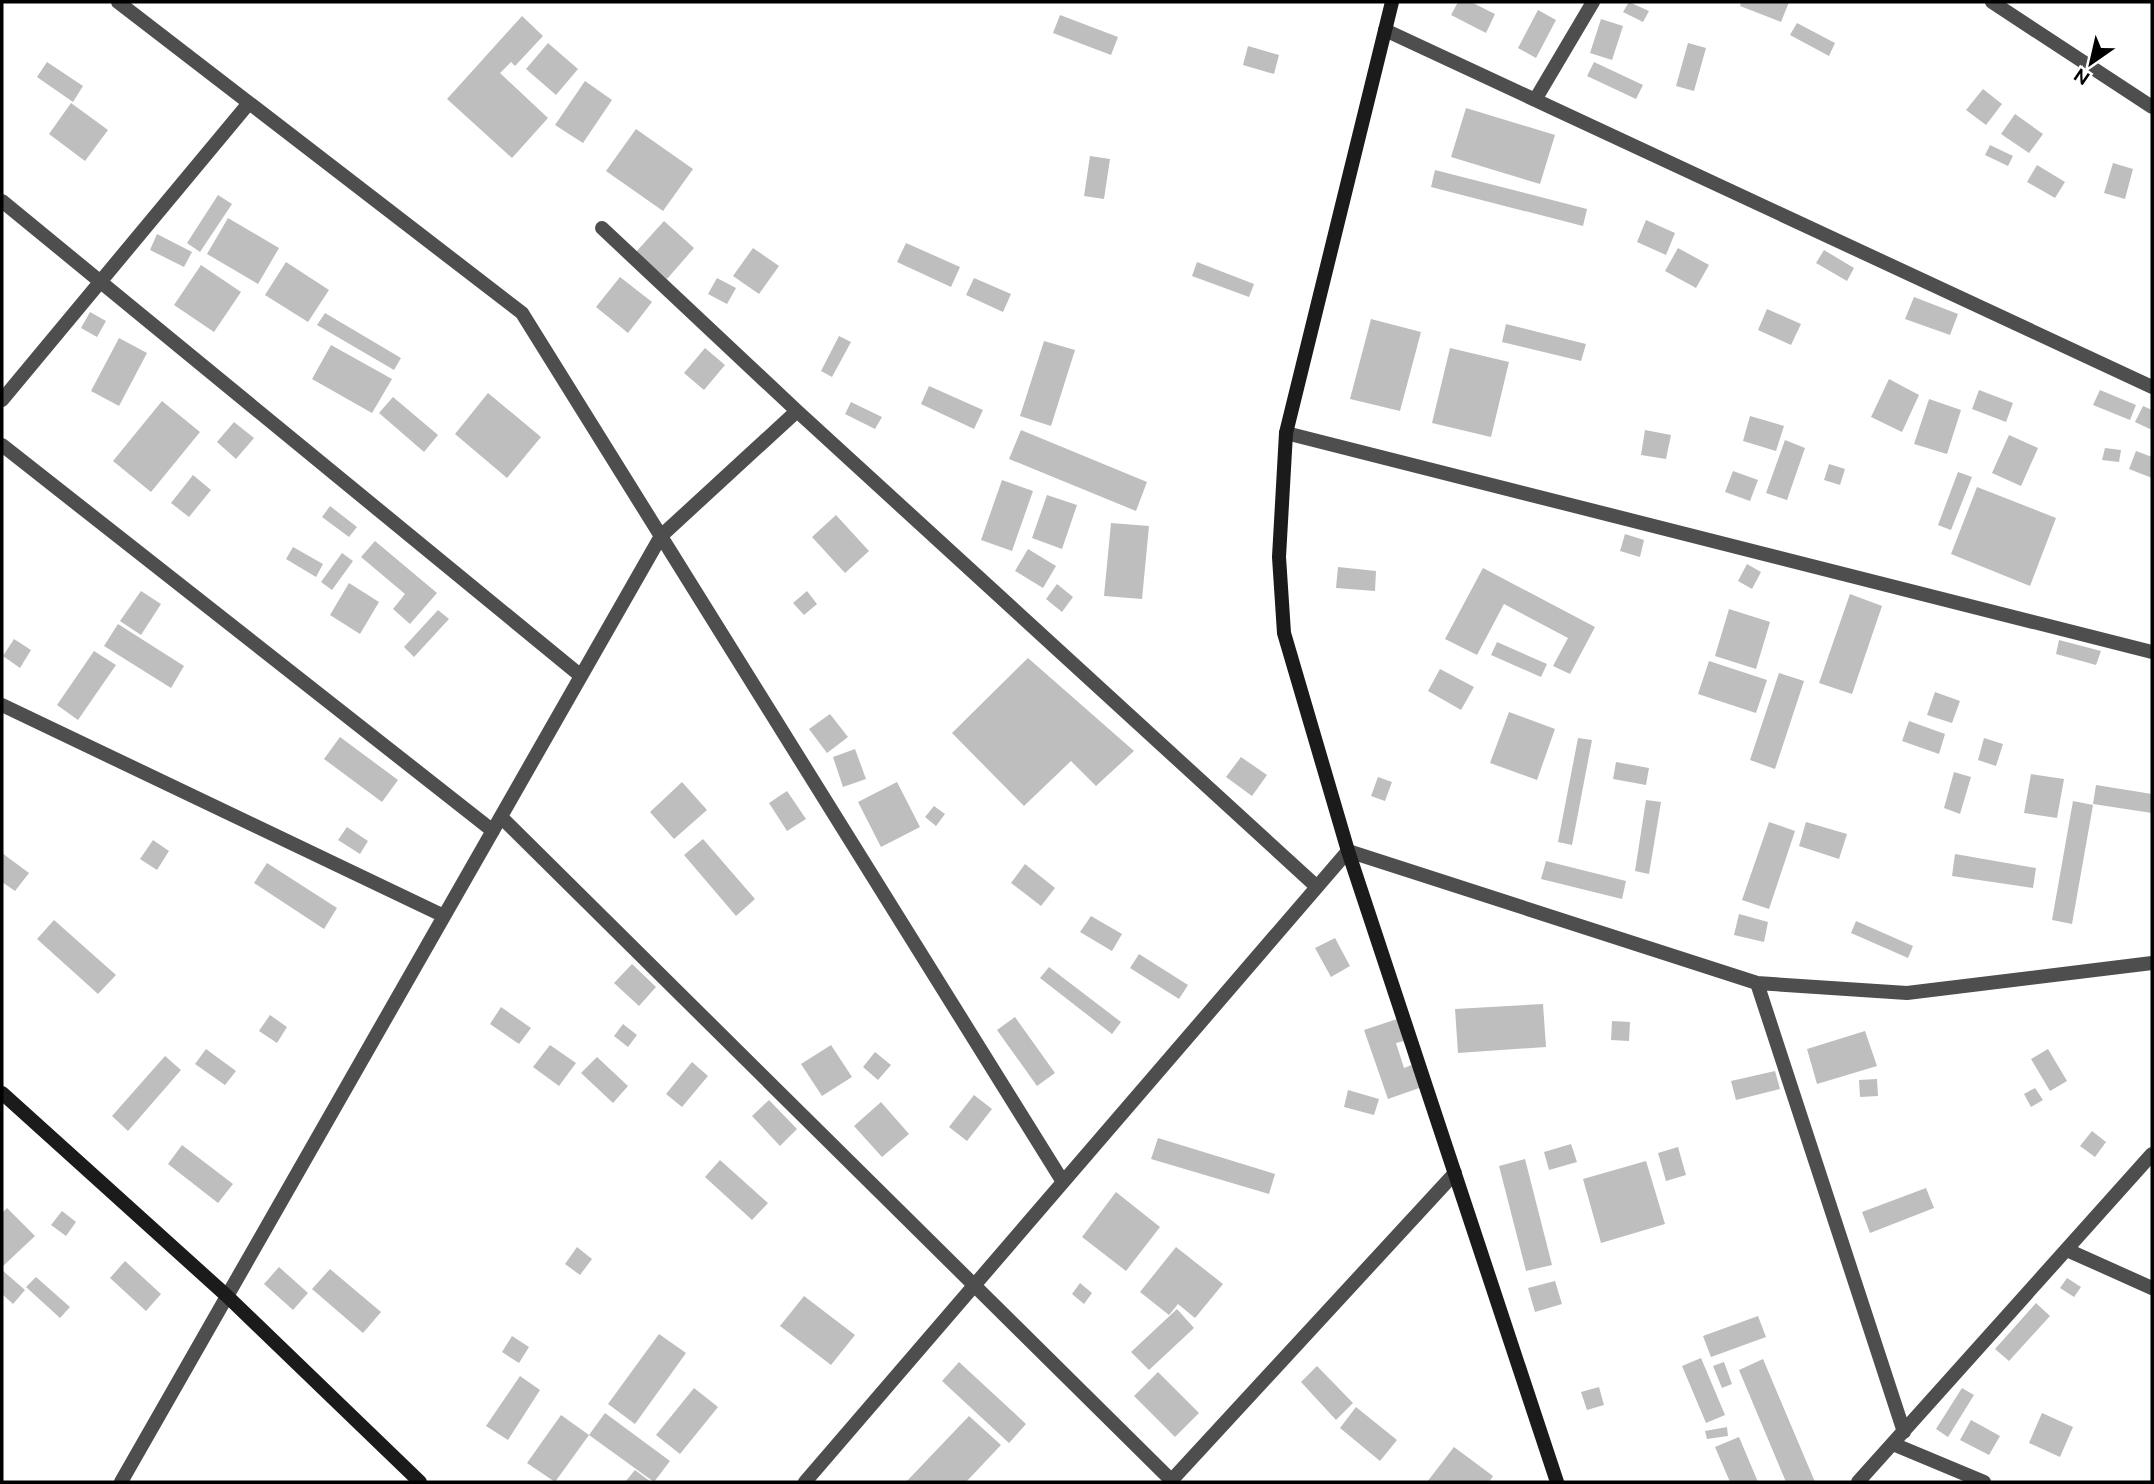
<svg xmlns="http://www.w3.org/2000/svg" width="2154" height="1484" font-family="Ubuntu,sans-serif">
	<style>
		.building { fill: #bebebe }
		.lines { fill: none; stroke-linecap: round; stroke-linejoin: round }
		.street { stroke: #4e4e4e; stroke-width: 14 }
		.secondary { stroke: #1b1b1b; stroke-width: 14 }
	</style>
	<rect width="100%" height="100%" fill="#fff"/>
	<!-- building -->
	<path class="building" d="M1458,2H1471L1495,14L1486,33L1451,15Z
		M1629,2L1649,11L1643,22L1623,12Z
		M1741,2H1789L1781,22L1740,6Z
		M1538,10L1556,20L1536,58L1518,48Z
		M1060,15L1118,37L1111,55L1053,33Z
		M522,16L543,36L515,66L511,62L500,73L548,118L512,158L447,99Z
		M1601,19L1623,26L1612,60L1590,53Z
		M1797,23L1835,43L1829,56L1790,35Z
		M548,43L578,69L556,95L526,69Z
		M1688,43L1706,48L1694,91L1676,86Z
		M1248,46L1279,55L1274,74L1243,65Z
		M47,62L83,86L73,102L37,77Z
		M1594,62L1643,85L1636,99L1587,76Z
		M585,81L612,100L583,143L555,125Z
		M1983,89L2002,104L1986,125L1966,110Z
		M71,103L108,130L85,161L49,134Z
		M1466,108L1555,135L1540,184L1451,157Z
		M2015,114L2043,134L2029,153L2001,134Z
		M636,129L693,169L663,211L606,171Z
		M1990,145L2013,156L2008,166L1985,155Z
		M1090,156L1110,159L1104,199L1084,196Z
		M2113,163L2133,169L2125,199L2104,193Z
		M2037,165L2065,182L2055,198L2027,182Z
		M1435,170L1587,209L1583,226L1431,187Z
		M218,195L232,204L200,252L187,243Z
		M228,218L279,248L258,284L207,254Z
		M1646,220L1675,233L1666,255L1637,242Z
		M664,221L694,248L667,279L636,252Z
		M157,234L192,252L184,267L150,250Z
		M906,243L960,267L951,287L897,262Z
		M753,248L779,266L759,294L733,276Z
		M1678,248L1709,265L1696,288L1665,271Z
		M1824,250L1854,268L1847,281L1816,263Z
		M286,262L329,290L308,322L265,295Z
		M1197,262L1254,284L1249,297L1192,276Z
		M201,265L241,292L214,332L174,305Z
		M620,277L652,302L628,333L596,307Z
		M717,278L736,288L727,304L708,294Z
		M974,278L1011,294L1003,312L966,295Z
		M1914,297L1958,314L1950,335L1905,319Z
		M1767,309L1801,324L1791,345L1758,330Z
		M90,312L106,321L97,337L81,328Z
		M325,313L401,358L394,370L317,325Z
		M1371,319L1421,332L1400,411L1350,399Z
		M1506,324L1586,344L1581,361L1502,342Z
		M839,336L851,342L832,377L821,371Z
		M119,338L147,353L119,406L91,391Z
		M1044,341L1075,350L1051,426L1020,416Z
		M331,345L392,379L372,413L312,379Z
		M705,348L725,365L704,390L684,373Z
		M1450,348L1509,362L1491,437L1432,423Z
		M1889,379L1919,395L1902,432L1871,417Z
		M929,386L983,410L974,429L921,404Z
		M1979,390L2013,403L2006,422L1972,409Z
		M2100,390L2136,405L2130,420L2093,405Z
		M488,393L541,437L507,478L455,434Z
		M393,397L438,435L424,452L379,413Z
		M1929,399L1961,410L1947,454L1914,444Z
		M162,401L200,432L151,492L113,461Z
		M851,402L882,417L875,429L845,414Z
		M2143,406L2152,410V430L2135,422Z
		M1750,416L1784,426L1776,451L1743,441Z
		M234,422L254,438L236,459L217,442Z
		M1021,430L1147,482L1136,511L1009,459Z
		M1645,430L1671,435L1666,459L1641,455Z
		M2009,435L2038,448L2021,486L1992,473Z
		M1785,440L1805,448L1787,500L1766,493Z
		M2105,448L2121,450L2119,462L2102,460Z
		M2136,451L2152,457V478L2129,469Z
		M1829,464L1845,469L1840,485L1824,480Z
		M1733,471L1758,480L1750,501L1725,492Z
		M1958,472L1972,477L1951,530L1938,525Z
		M193,475L211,490L189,517L171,503Z
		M1002,480L1033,491L1012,551L981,540Z
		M1977,487L2056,518L2030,586L1951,554Z
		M1047,495L1077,505L1062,549L1032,538Z
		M330,506L357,527L349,537L322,517Z
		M836,515L869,551L845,573L812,537Z
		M1111,523L1149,526L1142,599L1104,596Z
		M1625,534L1644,540L1640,557L1620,551Z
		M375,541L437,593L410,624L393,609L405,594L361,557Z
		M293,547L323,564L316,577L286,559Z
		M1028,549L1056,566L1043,588L1015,571Z
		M342,553L353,561L332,590L321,582Z
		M1747,564L1761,572L1752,589L1738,581Z
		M1338,567L1376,571L1375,591L1336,588Z
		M1483,568L1595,627L1570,674L1553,666L1568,638L1504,604L1477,655L1445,639Z
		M349,583L379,602L360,634L330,615Z
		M1057,584L1073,597L1062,612L1046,599Z
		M141,591L161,604L141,635L120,621Z
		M807,591L817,604L804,615L793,603Z
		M1850,594L1882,606L1852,694L1819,683Z
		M1729,609L1770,622L1756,669L1715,656Z
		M438,610L449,619L414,657L404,647Z
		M118,624L184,666L171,688L104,646Z
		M14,639L31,650L20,668L3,656Z
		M2059,640L2101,651L2096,665L2056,654Z
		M1497,642L1547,664L1541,677L1491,655Z
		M94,651L116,665L78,720L57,705Z
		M1028,658L1134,751L1096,786L1071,761L1024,806L952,733Z
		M1709,661L1767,680L1756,713L1698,694Z
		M1440,669L1474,687L1461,710L1428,691Z
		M1779,673L1804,681L1775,769L1750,760Z
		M1935,692L1960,701L1952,723L1927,715Z
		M1509,712L1555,729L1537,780L1490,763Z
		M830,714L848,737L827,753L809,729Z
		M1909,721L1945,734L1939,754L1902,741Z
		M340,737L398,780L382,802L324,759Z
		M1578,738L1592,740L1572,845L1558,842Z
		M1984,738L2003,744L1996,766L1978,760Z
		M855,749L866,779L843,787L833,757Z
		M1241,757L1267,775L1252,796L1226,777Z
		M1616,762L1649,768L1646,785L1613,779Z
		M1954,772L1971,777L1960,814L1944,808Z
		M2031,774L2064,779L2057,818L2024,813Z
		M1378,777L1392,782L1385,801L1371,796Z
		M682,782L707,810L674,839L650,812Z
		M897,782L920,827L881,847L858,802Z
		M2096,785L2152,794V813L2093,804Z
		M787,791L806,819L787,831L769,803Z
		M1646,800L1661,802L1649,874L1635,871Z
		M2073,801L2093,805L2072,924L2052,920Z
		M934,806L945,814L936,826L925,817Z
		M1769,822L1795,831L1769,909L1742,900Z
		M1806,822L1847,834L1839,859L1799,846Z
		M347,827L368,841L360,854L338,840Z
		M703,839L755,899L736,916L684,855Z
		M153,840L169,851L157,870L140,859Z
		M2,853L29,873L15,891L2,882Z
		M1955,854L2036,868L2033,888L1952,876Z
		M1546,861L1626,881L1622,899L1541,879Z
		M267,863L337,908L324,929L254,883Z
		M1025,864L1055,888L1041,906L1011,883Z
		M1739,914L1768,922L1764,942L1734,935Z
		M1091,916L1122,934L1112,951L1080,932Z
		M54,920L116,975L98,994L37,939Z
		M1856,921L1913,946L1908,958L1851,933Z
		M1335,938L1350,966L1331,977L1315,948Z
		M1139,954L1188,985L1179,999L1130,968Z
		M632,964L656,987L639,1006L614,983Z
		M1049,967L1121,1022L1112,1034L1040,978Z
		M1543,1004L1546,1047L1458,1053L1455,1009Z
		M501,1007L531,1028L519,1044L490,1024Z
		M270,1015L287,1027L277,1043L259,1031Z
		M1015,1017L1055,1073L1037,1086L997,1030Z
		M1397,1019L1404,1041L1396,1043L1404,1068L1414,1064L1422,1087L1388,1099L1364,1030Z
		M1612,1021L1630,1022L1629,1041L1611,1040Z
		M623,1024L637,1035L628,1047L614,1036Z
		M1865,1031L1877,1066L1817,1084L1807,1049Z
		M550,1045L576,1063L559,1086L533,1067Z
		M831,1045L852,1077L822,1096L801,1064Z
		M206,1049L236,1071L225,1085L195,1064Z
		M2048,1049L2067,1081L2050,1091L2031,1059Z
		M875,1052L891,1065L878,1080L863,1067Z
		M165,1056L181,1070L128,1131L112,1116Z
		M597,1057L628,1086L613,1103L581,1073Z
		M692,1062L708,1076L682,1107L666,1094Z
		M1775,1071L1780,1089L1736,1100L1731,1081Z
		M1877,1079L1878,1096L1860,1097L1859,1080Z
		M2035,1088L2043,1100L2031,1107L2024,1094Z
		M1348,1090L1379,1099L1374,1115L1344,1107Z
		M974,1095L992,1109L967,1141L949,1127Z
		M769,1100L797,1129L780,1146L752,1116Z
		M881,1102L909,1134L882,1157L854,1126Z
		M2092,1131L2106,1142L2095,1157L2080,1146Z
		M1158,1138L1275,1174L1269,1194L1151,1159Z
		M1571,1144L1577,1162L1549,1170L1544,1152Z
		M182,1145L233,1184L218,1203L168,1164Z
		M1678,1147L1686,1175L1666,1181L1658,1153Z
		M1525,1159L1552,1265L1526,1271L1499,1166Z
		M720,1160L768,1203L752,1220L705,1177Z
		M1646,1161L1665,1224L1601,1243L1583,1179Z
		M1926,1188L1934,1208L1870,1233L1862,1212Z
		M1116,1192L1160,1227L1126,1271L1082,1237Z
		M7,1208L35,1236L2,1267V1213Z
		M62,1211L76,1222L66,1236L51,1225Z
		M577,1247L592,1259L580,1275L565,1264Z
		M1176,1247L1223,1284L1195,1318L1178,1304L1169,1315L1140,1292Z
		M125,1261L161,1294L146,1311L110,1278Z
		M279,1267L308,1293L293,1310L264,1284Z
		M330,1269L381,1312L363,1333L312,1289Z
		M2,1270L25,1290L13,1304L2,1294Z
		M36,1277L70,1307L60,1318L26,1287Z
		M2067,1278L2081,1287L2074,1297L2060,1288Z
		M1555,1281L1562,1304L1535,1312L1528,1288Z
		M1080,1283L1092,1293L1084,1304L1072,1294Z
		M804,1296L855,1335L831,1365L780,1326Z
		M2036,1303L2050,1316L2009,1361L1995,1349Z
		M1177,1309L1194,1328L1149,1370L1131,1352Z
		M1758,1316L1766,1337L1711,1357L1703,1336Z
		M659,1334L686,1353L635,1424L608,1404Z
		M512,1336L529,1347L519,1363L502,1352Z
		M1701,1358L1725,1415L1706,1423L1682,1366Z
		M1763,1359L1815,1482H1786L1739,1370Z
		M959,1362L1026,1424L1009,1443L942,1381Z
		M1724,1362L1732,1384L1722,1388L1713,1366Z
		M1317,1366L1353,1403L1336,1420L1301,1382Z
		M1158,1372L1199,1413L1175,1437L1134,1396Z
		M520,1376L540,1390L508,1440L486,1426Z
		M1599,1387L1604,1405L1587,1410L1581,1392Z
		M694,1388L718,1407L680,1454L656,1435Z
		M1962,1388L1974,1395L1948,1437L1936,1429Z
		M1356,1407L1397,1440L1380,1461L1340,1428Z
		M605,1413L670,1461L654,1482L589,1435L555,1482L527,1463L561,1415L589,1435Z
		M2042,1413L2073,1427L2060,1457L2029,1443Z
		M969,1416L1001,1445L966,1482H906Z
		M1971,1420L2000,1436L1989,1455L1960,1440Z
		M1727,1427L1728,1436L1707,1439L1705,1431Z
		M1739,1437L1758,1482H1730L1715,1447Z
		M1454,1447L1493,1476L1489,1482H1427Z
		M635,1470L651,1482H625Z"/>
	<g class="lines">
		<!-- street -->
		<path class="street" d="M118,2L522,313L1063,1182
			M1992,2L2152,107
			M1385,30L2152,387
			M1535,100L1593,2
			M2,201L581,676
			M602,228L797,411L1317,887
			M2,400L249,103
			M1286,433L2152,652
			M2,445L493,831
			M2,705L444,916
			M501,817L1173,1482
			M1757,983L1904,1432
			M2067,1250L2152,1288
			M1893,1444L1984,1482
			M121,1482L661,536L797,411
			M805,1482L1348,851L1757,983L1907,993L2152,963
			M1170,1482L1455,1173
			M1858,1482L2152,1154"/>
		<!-- secondary -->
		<path class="secondary" d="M1392,2L1286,433L1279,557L1284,633L1348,851L1557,1482
			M2,1093L227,1296L420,1482"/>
	</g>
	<!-- border -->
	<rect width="2154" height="1484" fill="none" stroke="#000000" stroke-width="7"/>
	<!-- north arrow -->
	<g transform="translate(2091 63) rotate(214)" stroke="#ffffff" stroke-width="5" paint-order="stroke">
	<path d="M0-5L12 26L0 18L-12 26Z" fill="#000000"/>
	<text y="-10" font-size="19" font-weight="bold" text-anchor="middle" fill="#000000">N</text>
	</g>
</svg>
